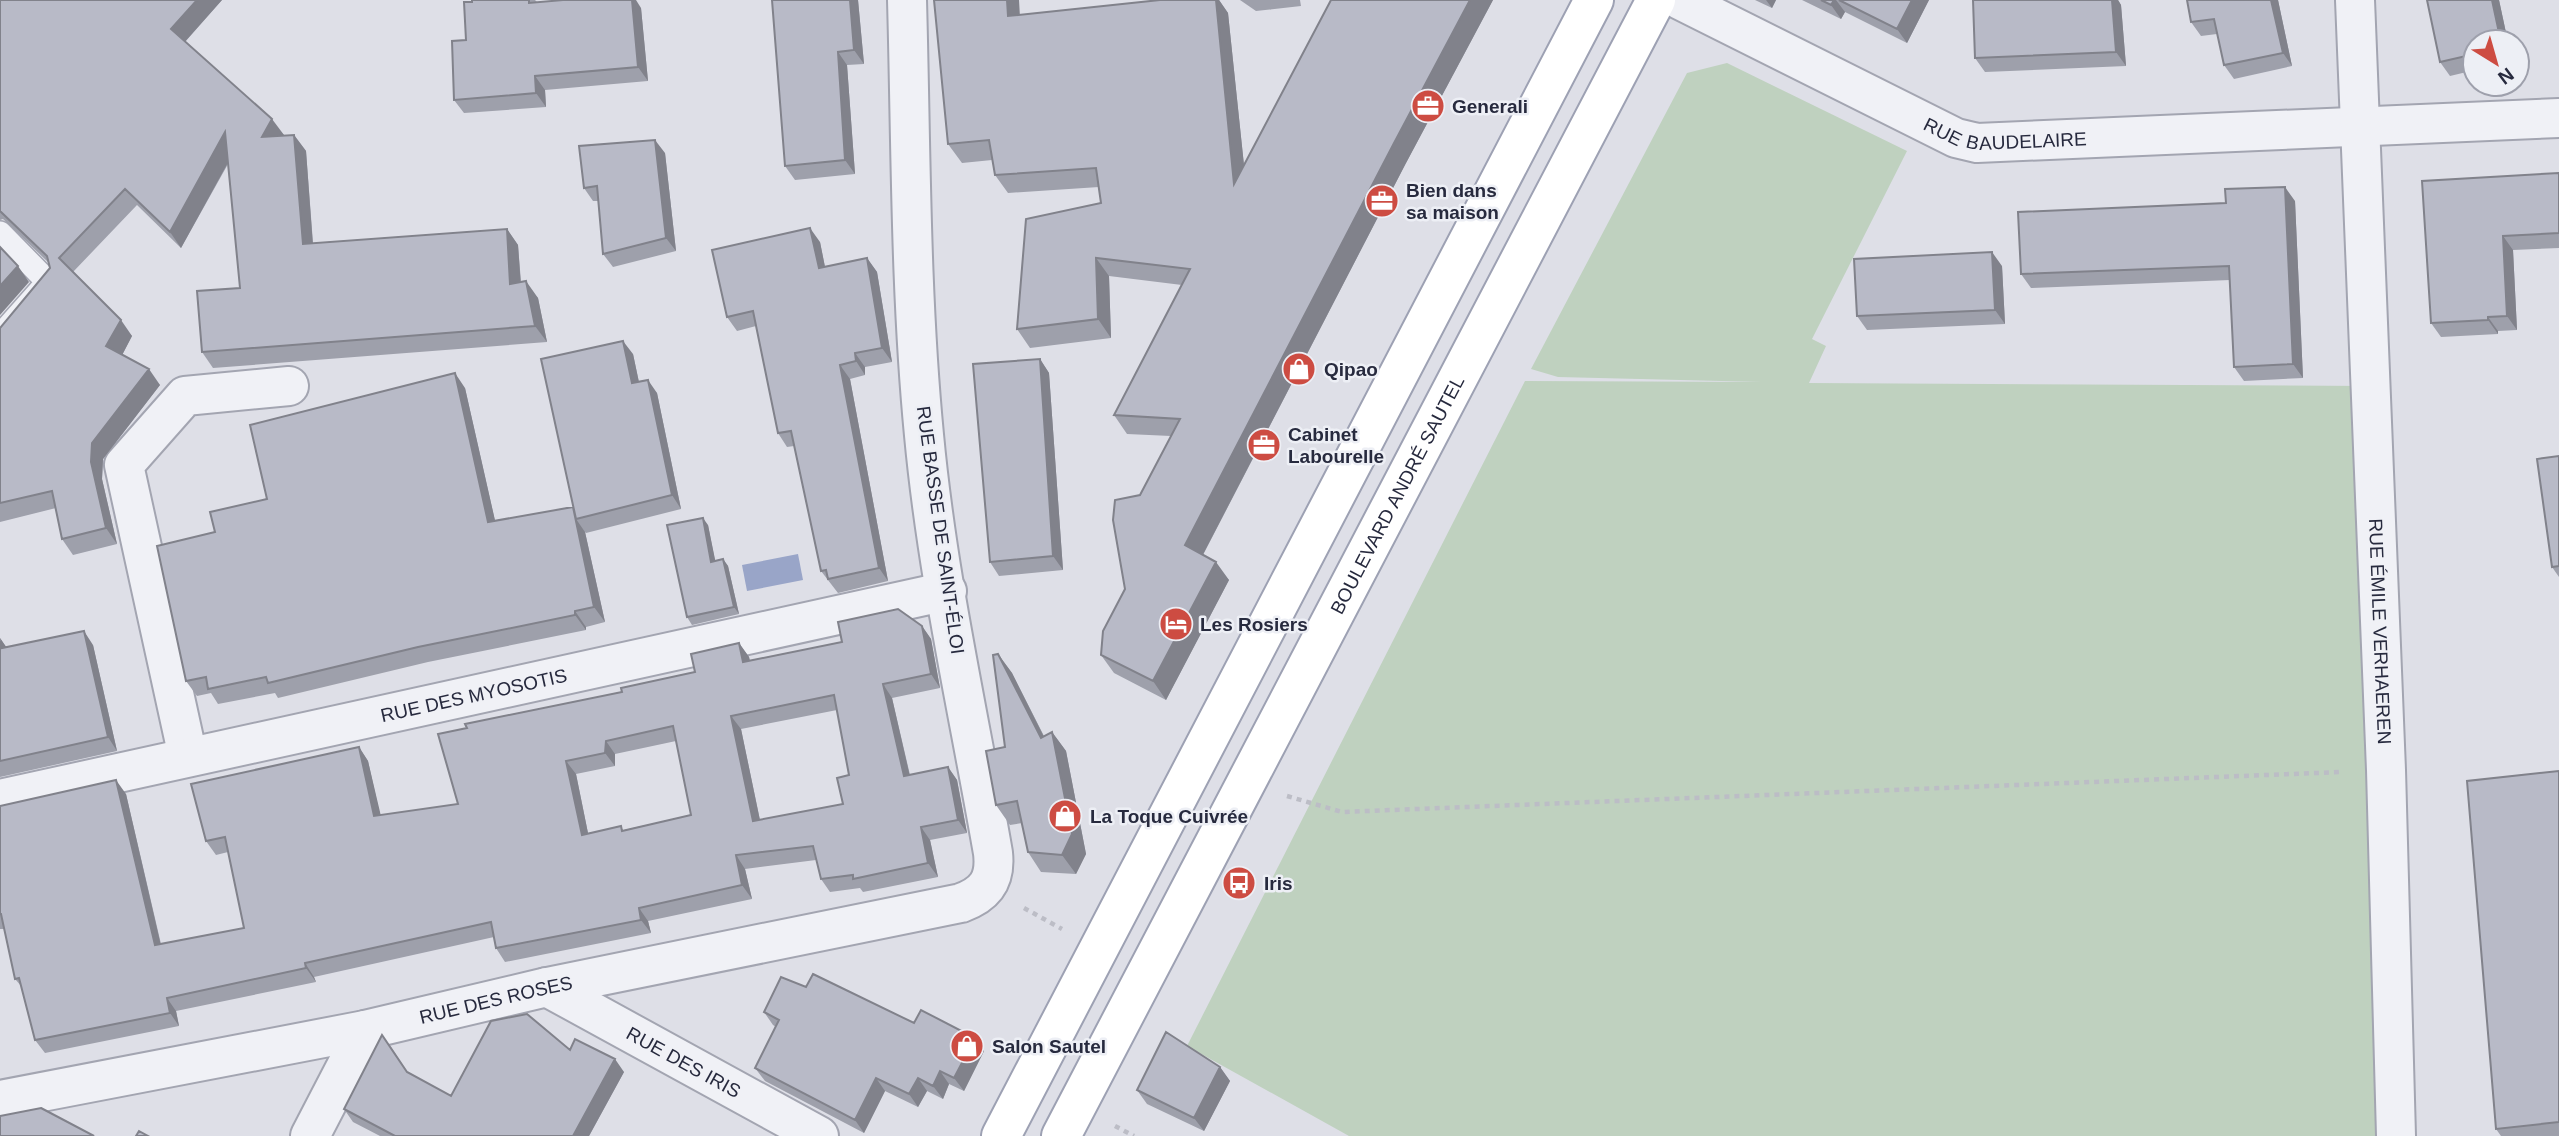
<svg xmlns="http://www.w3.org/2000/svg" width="2559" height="1136" font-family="Helvetica,sans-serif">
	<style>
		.green { fill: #bfd1bf }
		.water { fill: #99a5c8 }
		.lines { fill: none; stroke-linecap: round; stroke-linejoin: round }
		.lane-casing { stroke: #a3a5b1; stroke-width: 26 }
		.street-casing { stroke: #a3a5b1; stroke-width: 42 }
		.primary-casing { stroke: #9da1b3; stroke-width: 42 }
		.path { stroke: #bcbdc6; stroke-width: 4.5; stroke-dasharray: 5 5; stroke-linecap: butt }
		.lane { stroke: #f0f1f6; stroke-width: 23 }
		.street { stroke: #f0f1f6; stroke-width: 38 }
		.primary { stroke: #fff; stroke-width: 38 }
		.wall { fill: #9ea0ab; fill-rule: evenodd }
		.shaded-wall { fill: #81828b }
		.building { fill: #b8bac7; stroke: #81828b; stroke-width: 2; fill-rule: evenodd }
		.labels { text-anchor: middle; stroke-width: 5; stroke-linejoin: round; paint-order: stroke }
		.poi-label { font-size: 19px; font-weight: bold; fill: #272a3e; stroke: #edeff5; text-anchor: start }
		.street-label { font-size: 19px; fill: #272a3e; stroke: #edeff5 }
	</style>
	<rect width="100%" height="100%" fill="#dedfe7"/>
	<!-- green -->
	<path class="green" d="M1727,63L1907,151L1812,339L1826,346L1809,383L2368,386L2396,1136H1349L1187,1046L1525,381L1762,382L1558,377L1531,369L1687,73Z"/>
	<!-- water -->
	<path class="water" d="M798,554L803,580L747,591L742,565Z"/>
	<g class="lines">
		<defs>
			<path id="lane" d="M0,233L48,282L0,336"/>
			<g id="street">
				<path id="s1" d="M1680,0L1956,138L1977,143L2559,118"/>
				<path id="s2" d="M2355,0L2386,770L2396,1136"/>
				<path d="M188,757L124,465L185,396L289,386"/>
				<path id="s3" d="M0,799L947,591"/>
				<path id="s4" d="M547,987L819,1136"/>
				<path id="s5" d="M0,1100L365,1030L547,987L961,903C986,894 996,880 993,853C969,715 937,575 924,435C910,290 911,145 907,0"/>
				<path d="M310,1136L365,1030"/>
			</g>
			<g id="primary">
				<path d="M1001,1136L1594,0"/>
				<path id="s6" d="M1061,1136L1656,0"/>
			</g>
		</defs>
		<!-- lane casing -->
		<use href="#lane" class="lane-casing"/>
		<!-- street casing -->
		<use href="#street" class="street-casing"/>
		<!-- primary casing -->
		<use href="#primary" class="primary-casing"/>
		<!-- path -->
		<path class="path" d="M1287,796L1342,812L2342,772
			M1024,908L1062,929
			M1115,1126L1134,1136"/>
		<!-- lane -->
		<use href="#lane" class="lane"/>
		<!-- street -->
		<use href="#street" class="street"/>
		<!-- primary -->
		<use href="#primary" class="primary"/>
	</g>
	<!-- wall -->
	<path class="wall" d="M0,0H222L185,42L284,135L283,136L294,135L306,151L313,243L507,229L518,245L521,282L538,298L547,342L213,368L202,352L240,288L228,164L181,248L137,205L73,272L132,336L122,355L160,385L103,459L102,479L117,544L73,555L62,539L56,508L0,522V328L50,268L49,263L3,219L0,220Z
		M472,0H535L537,2L641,8L648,81L545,90L546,107L464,113L454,100L466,40Z
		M772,0H858L864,64L847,65L855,174L795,180L785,166Z
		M1219,0L1228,13L1244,166L1331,0H1493L1406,163L1203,555L1229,580L1166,700L1114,673L1101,655L1125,589L1140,495L1171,436L1127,434L1114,415L1182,285L1109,276L1111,338L1030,348L1017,329L1101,203L1099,187L1008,193L995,175L992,160L962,163L948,144L1020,15Z
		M1240,0H1300L1301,6L1256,11Z
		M1755,0H1776L1772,8Z
		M1802,0H1929L1907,43L1845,12L1841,19Z
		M1973,0H2118L2121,5L2126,66L1985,72L1975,58Z
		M2187,0H2278L2292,66L2234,79L2224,65L2217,34L2201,36L2191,22Z
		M2427,0H2499L2508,42H2475V70L2450,76L2440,62Z
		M665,153L676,251L613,267L603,254L598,201H593L584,188Z
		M2559,173V248L2513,250L2517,330L2498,331V334L2441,337L2431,323L2422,181Z
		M2295,201L2303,378L2244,381L2234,367L2230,280L2031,288L2021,274Z
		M820,242L825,267L867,258L877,272L892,362L865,367V375L850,379L888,581L838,593L821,571L794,446L787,447L778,433L756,326L737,331L727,317Z
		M2002,266L2005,324L1867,330L1857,316Z
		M633,354L639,382L657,393L681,509L586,533L585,532L605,622L586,627V630L428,662L278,698L275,693L218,704L211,693L197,696L186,681L215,532L267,499L465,388L495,521L573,507L574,510Z
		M1040,359L1049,373L1063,570L999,576L990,562Z
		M2559,456V577L2552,567Z
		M708,525L715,561L723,559L728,566L739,614L692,625L687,617Z
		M922,626L931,639L940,688L892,698L910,775L948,767L957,780L967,833L930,840L938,877L863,892L860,888L830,892L821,879L816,860L745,869L752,899L648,921L651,933L505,962L496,948L494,937L314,977L316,982L176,1011L179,1026L45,1053L35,1040L22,987L15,979L4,929H0V806L126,794L161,944L244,928L228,852L216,855L206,841L359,747L368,761L380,815L458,804L622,692L695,672L739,643L749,657L750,661ZM837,710L849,775L843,804L760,820L741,729ZM676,741L691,815L624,830L588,833L576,774L615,766V754Z
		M0,638L6,647L93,645L117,751L0,777Z
		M998,654L1012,673L1044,736L1052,732L1066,751L1086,854L1076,874L1041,872L1028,852L1022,823L1010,825L996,805L1005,747Z
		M2559,771V1136H2501L2496,1129Z
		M806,987L914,1023L984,1051L964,1091L949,1084L943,1099L927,1091L918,1107L885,1091L864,1133L765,1081L755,1068L776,1027L773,1025L764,1012Z
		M391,1047L408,1073L451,1096L570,1050L624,1072L589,1136H380L353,1122L344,1109Z
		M1220,1067L1230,1081L1204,1131L1147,1104L1137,1090Z"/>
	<!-- shaded-wall -->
	<path class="shaded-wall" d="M197,0H222L182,45L171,29Z
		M632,0H636L641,8L648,81L638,67Z
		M850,0H858L864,64L854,50Z
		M1007,0H1019L1021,35L1008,16Z
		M1216,0H1219L1228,13L1248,203L1234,184Z
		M1470,0H1493L1406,163L1198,564L1185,545L1393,145Z
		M1766,0H1776L1772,8Z
		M1834,0H1836L1845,12L1841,19L1831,5Z
		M1912,0H1929L1907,43L1897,29Z
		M2112,0H2118L2121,5L2126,66L2116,52Z
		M2271,0H2278L2292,66L2283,53Z
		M2492,0H2499L2508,42H2501Z
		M838,52L847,65L855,174L845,160Z
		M535,76L545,90L546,107L536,93Z
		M272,119L284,135L273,154L262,137Z
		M225,132L236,148L181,248L170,232Z
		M294,135L306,151L314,260L303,244Z
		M655,140L665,153L676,251L666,238Z
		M2285,187L2295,201L2303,378L2293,364Z
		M810,228L820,242L828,282L819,268Z
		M507,229L518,245L522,301L510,284Z
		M2503,236L2513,250L2517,330L2507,316Z
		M1992,252L2002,266L2005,324L1995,310Z
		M867,258L877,272L892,362L882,348Z
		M1096,258L1109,276L1111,338L1098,319Z
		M18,266L29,282L0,315V286Z
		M526,281L538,298L547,342L535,326Z
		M2488,317L2498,331V334L2488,320Z
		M121,320L132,336L118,363L106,346Z
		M623,341L633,354L642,397L632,383Z
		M855,353L865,367V375L856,361Z
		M1040,359L1049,373L1063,570L1053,556Z
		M840,365L850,379L888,581L879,568Z
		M149,369L160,385L103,459L102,479L117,544L106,528L91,462L92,443Z
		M455,373L465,388L499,538L488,522Z
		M648,380L657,393L681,509L672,495Z
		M573,507L580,518L576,519L585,532L605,622L594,607Z
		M703,518L708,525L717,569L711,562Z
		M723,559L728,566L739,614L734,607Z
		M1216,562L1229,580L1166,700L1153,681Z
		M575,611L586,627V630L575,615Z
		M922,626L931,639L940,688L931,674Z
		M84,631L93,645L117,751L108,737Z
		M0,638L9,651L2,648Z
		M739,643L749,657L753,676L743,662Z
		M998,654L1012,673L1054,757L1041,738Z
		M883,684L892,698L913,790L904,776Z
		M731,716L741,729L763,835L753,821Z
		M1052,732L1066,751L1086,854L1076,874L1062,855Z
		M606,741L615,754V766L605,753Z
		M359,747L368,761L384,829L374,816Z
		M566,761L576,774L591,848L582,835Z
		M948,767L957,780L967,833L958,820Z
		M116,780L126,794L164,959L155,945Z
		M921,827L930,840L938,877L928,863Z
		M736,855L745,869L752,899L742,885Z
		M639,908L648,921L651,933L641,920Z
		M305,963L314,977L316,982L306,968Z
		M167,998L176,1011L179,1026L170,1013Z
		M975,1038L984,1051L964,1091L954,1078Z
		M615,1059L624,1072L589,1136H573Z
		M1220,1067L1230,1081L1204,1131L1194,1118Z
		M940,1071L949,1084L943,1099L933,1086Z
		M876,1078L885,1091L864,1133L855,1120Z
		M918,1078L927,1091L918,1107L909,1094Z"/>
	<!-- building -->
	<path class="building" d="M0,0H197L171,29L272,119L262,137L294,135L303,244L507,229L510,284L526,281L535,326L202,352L197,291L240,288L225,132L170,232L125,189L59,258L121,320L106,346L149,369L92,443L91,462L106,528L62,539L52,491L0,503V328L50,268L47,256L0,211Z
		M472,0H529V3L563,0H632L638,67L535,76L536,93L454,100L452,41L466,40L464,2H472Z
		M772,0H850L854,50L838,52L845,160L785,166Z
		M934,0H1007L1008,16L1160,0H1216L1234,184L1331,0H1470L1393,145L1185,545L1216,562L1153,681L1101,655L1103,631L1125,589L1113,520L1115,500L1140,495L1180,419L1114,415L1190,269L1096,258L1098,319L1017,329L1026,219L1101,203L1096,168L995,175L989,140L948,144Z
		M1821,0H1834L1831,5Z
		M1839,0H1912L1897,29Z
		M1973,0H2112L2116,52L1975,58Z
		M2187,0H2271L2283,53L2224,65L2214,19L2191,22Z
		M2427,0H2492L2501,42H2475V54L2440,62Z
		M655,140L666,238L603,254L597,186L584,188L579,146Z
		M2559,173V233L2503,236L2507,316L2488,317V320L2431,323L2422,181Z
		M2285,187L2293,364L2234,367L2229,266L2021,274L2018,212L2226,203L2225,189Z
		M810,228L819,268L867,258L882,348L855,353L856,361L840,365L879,568L828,579L826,570L821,571L791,431L778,433L753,311L727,317L712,250Z
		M0,247L18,266L0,286Z
		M1992,252L1995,310L1857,316L1854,259Z
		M623,341L632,383L648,380L672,495L576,519L541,359Z
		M1040,359L1053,556L990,562L973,364Z
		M455,373L488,522L573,507L594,607L575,611V615L418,647L268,683L266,677L208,689L206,677L186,681L157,546L215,532L210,512L267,499L250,425Z
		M2559,456V566L2552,567L2537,459Z
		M703,518L711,562L723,559L734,607L687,617L667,525Z
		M898,609L922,626L931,674L883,684L904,776L948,767L958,820L921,827L928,863L853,879V875L821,879L813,846L736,855L742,885L639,908L641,920L496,948L491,922L305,963L306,968L167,998L170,1013L35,1040L19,978L15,979L1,914H0V806L116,780L155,945L244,928L225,837L206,841L191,784L359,747L374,816L458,804L438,734L467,728L465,724L622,692L621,688L695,672L691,654L739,643L743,662L842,642L838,622ZM834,695L849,775L837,778L843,804L753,821L731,716ZM673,726L691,815L622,831L621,826L582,835L566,761L605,753L606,741Z
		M84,631L108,737L0,761V641L2,648Z
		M998,654L1041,738L1052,732L1072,834L1062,855L1028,852L1017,801L996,805L986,751L1005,747L993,655Z
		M2559,771V1122L2496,1129L2467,781Z
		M813,974L914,1023L921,1010L975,1038L954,1078L940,1071L933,1086L918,1078L909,1094L876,1078L855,1120L755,1068L779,1020L764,1012L781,977L806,987Z
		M527,1014L570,1050L575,1039L615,1059L573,1136H395L344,1109L382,1035L407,1072L451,1096L491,1021Z
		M1166,1032L1220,1067L1194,1118L1137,1090Z
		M41,1108L94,1136H0V1116Z
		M139,1131L148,1136H136Z"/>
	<!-- icons -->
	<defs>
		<symbol id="office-disc" viewBox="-11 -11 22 22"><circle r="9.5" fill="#cd4c42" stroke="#edeff5"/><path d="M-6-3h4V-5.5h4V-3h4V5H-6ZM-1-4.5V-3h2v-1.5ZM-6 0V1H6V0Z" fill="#fff"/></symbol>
		<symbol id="shop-disc" viewBox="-11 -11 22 22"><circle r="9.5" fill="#cd4c42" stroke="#edeff5"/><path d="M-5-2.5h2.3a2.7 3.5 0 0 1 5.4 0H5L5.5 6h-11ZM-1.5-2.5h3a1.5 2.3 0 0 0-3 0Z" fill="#fff"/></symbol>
		<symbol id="hotel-disc" viewBox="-11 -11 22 22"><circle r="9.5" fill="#cd4c42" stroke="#edeff5"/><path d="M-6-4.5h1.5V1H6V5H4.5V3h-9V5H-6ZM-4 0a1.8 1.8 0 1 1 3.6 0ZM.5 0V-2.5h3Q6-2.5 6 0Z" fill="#fff"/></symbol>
		<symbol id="bus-disc" viewBox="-11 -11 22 22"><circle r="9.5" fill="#cd4c42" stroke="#edeff5"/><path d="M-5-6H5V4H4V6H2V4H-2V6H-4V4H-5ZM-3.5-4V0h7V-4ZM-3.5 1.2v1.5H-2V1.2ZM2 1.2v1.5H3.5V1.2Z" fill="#fff"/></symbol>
	</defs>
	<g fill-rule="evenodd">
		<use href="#office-disc" x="1409" y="87" width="38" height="38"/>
		<use href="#office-disc" x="1363" y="182" width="38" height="38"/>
		<use href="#shop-disc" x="1280" y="350" width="38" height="38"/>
		<use href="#office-disc" x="1245" y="426" width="38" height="38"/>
		<use href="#hotel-disc" x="1157" y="605" width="38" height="38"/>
		<use href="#shop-disc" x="1046" y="797" width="38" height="38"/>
		<use href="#bus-disc" x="1220" y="864" width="38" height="38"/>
		<use href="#shop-disc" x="948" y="1027" width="38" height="38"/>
	</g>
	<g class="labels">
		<!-- poi labels -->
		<g class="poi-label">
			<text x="1452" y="113">Generali</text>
			<text x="1406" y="197">Bien dans<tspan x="1406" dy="22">sa maison</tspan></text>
			<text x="1324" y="376">Qipao</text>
			<text x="1288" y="441">Cabinet<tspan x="1288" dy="22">Labourelle</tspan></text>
			<text x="1200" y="631">Les Rosiers</text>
			<text x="1090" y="823">La Toque Cuivrée</text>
			<text x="1264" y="890">Iris</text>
			<text x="992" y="1053">Salon Sautel</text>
		</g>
		<!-- street labels -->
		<g class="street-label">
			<text dy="7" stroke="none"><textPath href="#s1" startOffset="357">RUE BAUDELAIRE</textPath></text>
			<text dy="7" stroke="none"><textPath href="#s6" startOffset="724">BOULEVARD ANDRÉ SAUTEL</textPath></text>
			<text transform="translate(941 530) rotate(82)" y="7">RUE BASSE DE SAINT-ÉLOI</text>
			<text dy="7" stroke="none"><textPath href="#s2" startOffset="632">RUE ÉMILE VERHAEREN</textPath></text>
			<text dy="7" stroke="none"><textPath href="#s3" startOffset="485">RUE DES MYOSOTIS</textPath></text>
			<text dy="7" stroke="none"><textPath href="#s5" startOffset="506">RUE DES ROSES</textPath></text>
			<text dy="7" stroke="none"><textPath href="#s4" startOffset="156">RUE DES IRIS</textPath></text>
		</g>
	</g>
	<!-- north arrow -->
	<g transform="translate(2496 63) rotate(143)"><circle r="33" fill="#edeff5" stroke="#9ea0ac" stroke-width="2"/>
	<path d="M0-5L12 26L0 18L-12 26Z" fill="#cd4c42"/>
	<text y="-10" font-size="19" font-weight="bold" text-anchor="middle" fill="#272a3e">N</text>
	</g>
</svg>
